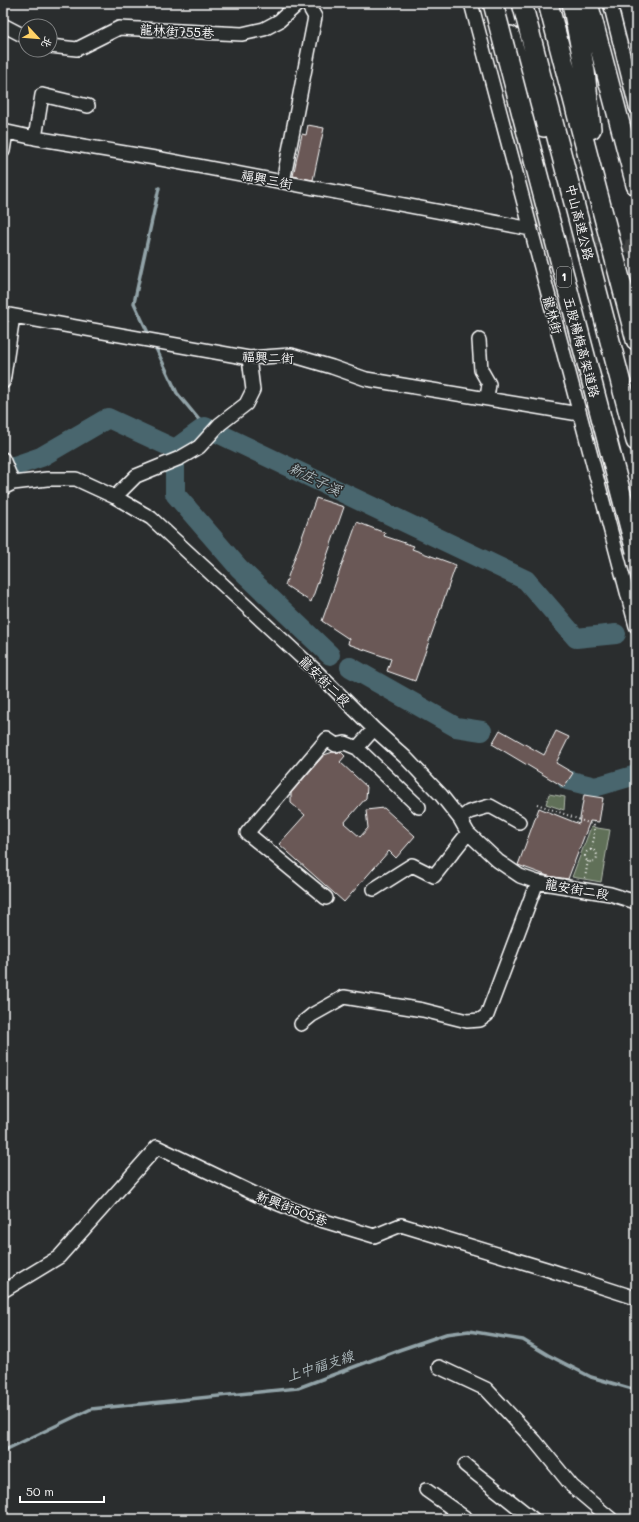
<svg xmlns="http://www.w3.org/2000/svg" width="639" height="1522" font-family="Mali,'LXGW WenKai TC',sans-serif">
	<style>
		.green { fill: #617058; stroke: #b0b8ac }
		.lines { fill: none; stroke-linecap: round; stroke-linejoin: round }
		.stream { stroke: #92a3a8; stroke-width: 3.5 }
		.river { stroke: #4a666e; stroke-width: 20 }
		.building { fill: #6a5856; stroke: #fff }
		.minor-tunnel { stroke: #3f4243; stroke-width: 13; stroke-dasharray: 13 6; stroke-linecap: butt }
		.minor-casing { stroke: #fff; stroke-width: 16 }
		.highway-casing { stroke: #fff; stroke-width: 22 }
		.path { stroke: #fff; stroke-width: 2; stroke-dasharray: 1 3; stroke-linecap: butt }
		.minor { stroke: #2a2d2e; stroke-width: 13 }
		.highway { stroke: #2a2d2e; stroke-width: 19 }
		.highway-bridge-casing { stroke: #fff; stroke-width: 22; stroke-linecap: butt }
		.highway-bridge { stroke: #2a2d2e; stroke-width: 19 }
		.labels { text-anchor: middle; stroke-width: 3; stroke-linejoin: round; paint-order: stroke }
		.shield { fill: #2a2d2e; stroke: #bfc0c0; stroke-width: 1 }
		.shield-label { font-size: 12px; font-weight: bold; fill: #fff }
		.street-label { font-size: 13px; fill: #fff; stroke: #2a2d2e }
		.water-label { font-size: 14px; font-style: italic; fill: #aebabe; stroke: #2a2d2e }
	</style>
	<rect width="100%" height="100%" fill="#2a2d2e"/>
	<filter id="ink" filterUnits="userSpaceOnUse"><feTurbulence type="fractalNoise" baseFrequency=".025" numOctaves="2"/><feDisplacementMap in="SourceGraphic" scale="8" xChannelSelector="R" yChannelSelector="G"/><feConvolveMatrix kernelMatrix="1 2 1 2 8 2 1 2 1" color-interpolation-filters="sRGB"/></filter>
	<g filter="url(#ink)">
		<!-- green -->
		<path class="green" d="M549,794L565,797L564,810L546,804Z
			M591,827L610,830L601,882L572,877Z"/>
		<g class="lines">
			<!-- stream -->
			<path class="stream" d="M150,337L134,303L159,188
				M154,344L177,393L205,427
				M3,1451L91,1409L298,1388L399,1350L446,1334L469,1331L523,1340L548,1355L591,1377L636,1390"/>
			<!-- river -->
			<path class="river" d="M175,449V494L239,568L330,655
				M3,470L41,457L108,418L175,449L205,427L526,580L576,638L616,634
				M350,667L456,727L482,731
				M567,780L595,787L636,775"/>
		</g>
		<!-- building -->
		<path class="building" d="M308,125L324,128L313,180L293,176L302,134L306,135Z
			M316,498L344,507L311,602L285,585Z
			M357,522L385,533L384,536L414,546L412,549L456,565L415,681L387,671L391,659L348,644L349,639L322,621Z
			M500,730L544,755L556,731L569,737L556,763L573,773L564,787L492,744Z
			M333,752H341L345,756L340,762L367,787L366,798L344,823L360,837L368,828L366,810L384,808L415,836L396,858L389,851L344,902L279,844L305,815L291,803V793L324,755Z
			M584,795L603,798L599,822L590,821L568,879L548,876L518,865L539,808L579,824Z"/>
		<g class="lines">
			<!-- minor-tunnel -->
			<path class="minor-tunnel" d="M531,229L636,248"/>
			<defs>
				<path id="minor" d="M471,3L636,626
					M610,3L636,107
					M3,25L26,37
					M50,46L77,49L119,28L242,34L264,29L279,21L299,3
					M3,131L35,138L161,159L531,229
					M35,138L42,95L88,106
					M3,151L6,132
					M283,182L315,17L307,3
					M3,314L249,358L291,355L332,367L366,379L579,414
					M479,340L481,370L489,384L487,398
					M3,382L13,316
					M3,459L13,483
					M3,488L13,483L47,479H76L115,497L151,518L314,669L374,729L405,757L441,795L460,819L468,833L498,861L520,876L537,882L610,894L636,902
					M115,497L136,476L180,458L199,447L220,424L246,404L253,390L249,358
					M374,729L357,748L419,807
					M460,819L469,812L490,806L519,822
					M374,889L412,865L434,876L468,833
					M326,898L247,833L327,739L336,745L345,743L357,748
					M301,1024L312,1015L344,997L423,1010L467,1021L480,1020L487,1015L537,882
					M3,1291L59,1257L157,1147L257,1195L311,1217L374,1236L401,1225L546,1269L636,1298
					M439,1367L486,1389L535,1441L572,1486L611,1519
					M465,1465L533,1519
					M426,1490L467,1519"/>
				<path id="highway" d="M522,3L636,441
					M548,3L636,340
					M572,3L585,71L591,129
					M588,3L636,185
					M510,36L516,55L544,127"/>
			</defs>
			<!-- minor casing -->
			<use href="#minor" class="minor-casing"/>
			<!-- highway casing -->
			<use href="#highway" class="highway-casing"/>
			<!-- path -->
			<path class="path" d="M537,804L594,825
				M585 856a6 6 0 1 1 12 0a6 6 0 1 1-12 0Z
				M591,850L594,838V821
				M585,878L588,861"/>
			<!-- minor -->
			<use href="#minor" class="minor"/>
			<!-- highway -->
			<use href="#highway" class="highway"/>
			<defs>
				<path id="highway-bridge" d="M493,3L636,551"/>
			</defs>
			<!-- highway-bridge casing -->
			<use href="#highway-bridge" class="highway-bridge-casing"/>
			<!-- highway-bridge -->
			<use href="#highway-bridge" class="highway-bridge"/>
		</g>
	</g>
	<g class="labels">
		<!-- shield labels -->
		<rect class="shield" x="557" y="267" width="14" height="20" rx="3"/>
		<g class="shield-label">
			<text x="564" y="281">1</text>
		</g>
		<!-- street labels -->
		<g class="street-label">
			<text transform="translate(177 31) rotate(3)" y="5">龍林街755巷</text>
			<text transform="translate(267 179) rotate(11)" y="5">福興三街</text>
			<text transform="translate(580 222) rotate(76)" y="5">中山高速公路</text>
			<text transform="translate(553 315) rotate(75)" y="5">龍林街</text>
			<text transform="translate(582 347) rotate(75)" y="5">五股楊梅高架道路</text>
			<text transform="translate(268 357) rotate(2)" y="5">福興二街</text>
			<text transform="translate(325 681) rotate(44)" y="5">龍安街二段</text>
			<text transform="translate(577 889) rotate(10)" y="5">龍安街二段</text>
			<text transform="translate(292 1208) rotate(21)" y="5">新興街505巷</text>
		</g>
		<!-- water labels -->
		<g class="water-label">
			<text transform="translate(315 479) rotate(26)" y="5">新庄子溪</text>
			<text transform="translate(320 1366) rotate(-18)" y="5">上中福支線</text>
		</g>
	</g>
	<!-- margin -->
	<rect width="639" height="1522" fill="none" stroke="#2a2d2e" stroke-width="16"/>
	<rect x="8" y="8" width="623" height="1506" fill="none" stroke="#fff" stroke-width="1.5" filter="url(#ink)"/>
	<!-- north arrow -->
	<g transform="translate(38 38) rotate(116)"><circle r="19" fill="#2a2d2e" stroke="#7f8182"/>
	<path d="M0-3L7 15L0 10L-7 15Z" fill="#ffd166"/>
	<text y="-6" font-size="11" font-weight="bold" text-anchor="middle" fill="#ffffff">北</text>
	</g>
	<!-- scale -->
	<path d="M20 1496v6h84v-6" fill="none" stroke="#ffffff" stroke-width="2"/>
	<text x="26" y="1496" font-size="12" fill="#ffffff" stroke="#2a2d2e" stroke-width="3" paint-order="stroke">50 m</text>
</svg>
